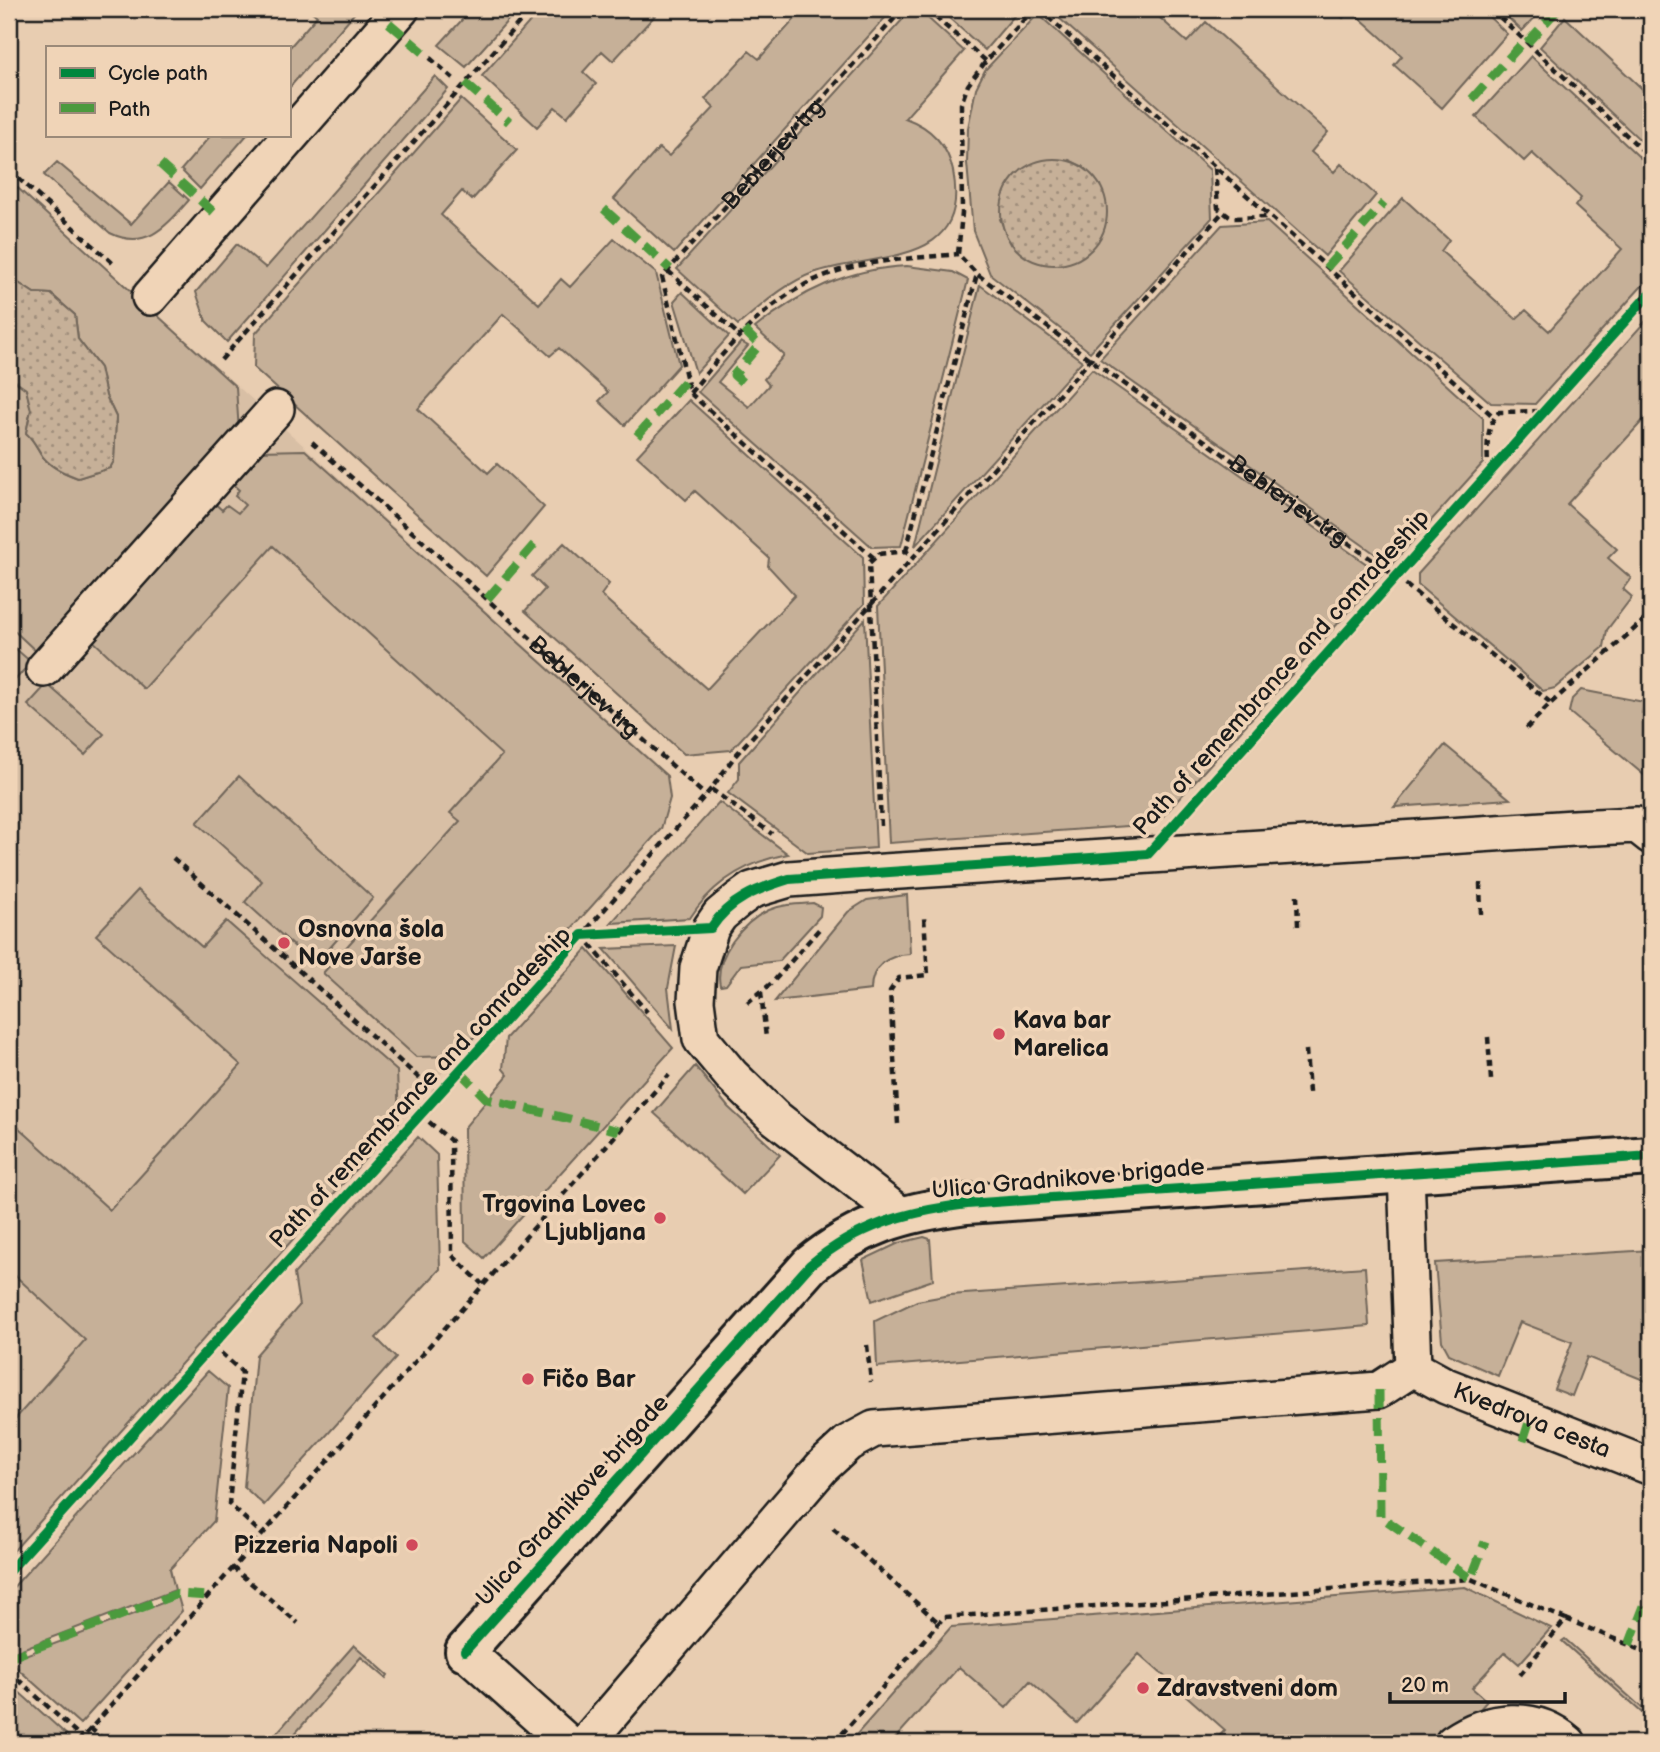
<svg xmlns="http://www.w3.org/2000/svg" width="1660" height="1752" font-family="'Balsamiq Sans',sans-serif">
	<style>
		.built { fill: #d8bfa5 }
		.grass { fill: #c6b098; stroke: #71665a; stroke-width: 2; fill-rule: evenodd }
		.park { fill: url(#park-dots); stroke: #71665a; stroke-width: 2 }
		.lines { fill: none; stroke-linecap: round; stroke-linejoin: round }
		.lane-casing { stroke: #1c1c1c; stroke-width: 40 }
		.street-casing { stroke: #1c1c1c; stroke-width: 44 }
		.path { stroke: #1c1c1c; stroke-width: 4.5; stroke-dasharray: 7 5; stroke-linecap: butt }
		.lane { stroke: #f0d4b7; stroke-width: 35 }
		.street { stroke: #f0d4b7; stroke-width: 38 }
		.quiet { stroke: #4c9a3e; stroke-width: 9; stroke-dasharray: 18 9; stroke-linecap: butt }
		.cycleway-casing { stroke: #f0d4b7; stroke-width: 15 }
		.cycleway { stroke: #00873e; stroke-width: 10 }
		.poi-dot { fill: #d1495b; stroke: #f0d4b7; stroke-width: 2.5 }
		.labels { text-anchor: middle; stroke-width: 7; stroke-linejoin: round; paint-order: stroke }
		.street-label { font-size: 24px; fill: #1c1c1c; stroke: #f0d4b7 }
		.poi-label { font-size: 24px; font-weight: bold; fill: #1c1c1c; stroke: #f0d4b7; text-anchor: start }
	</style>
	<defs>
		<pattern id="park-dots" width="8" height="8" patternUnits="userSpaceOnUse" patternTransform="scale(1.75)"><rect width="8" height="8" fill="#c6b098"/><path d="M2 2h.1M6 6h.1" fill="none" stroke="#a08e7b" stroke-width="1.8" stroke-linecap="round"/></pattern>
	</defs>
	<rect width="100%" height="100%" fill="#e8cdb1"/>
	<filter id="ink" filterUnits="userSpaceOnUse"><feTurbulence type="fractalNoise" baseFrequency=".0143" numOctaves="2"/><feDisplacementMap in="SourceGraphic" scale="14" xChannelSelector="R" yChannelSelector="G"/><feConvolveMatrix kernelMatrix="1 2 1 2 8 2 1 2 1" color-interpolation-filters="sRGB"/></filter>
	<g filter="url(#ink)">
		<!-- built -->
		<path class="built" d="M9,180L652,760L667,776L670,798L661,829L9,1556Z"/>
		<!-- grass -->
		<path class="grass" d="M309,9H358L289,88V48L317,16Z
			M472,9H518L466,67L439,45Z
			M541,9H661L613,61L602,51L583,72L596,84L567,117L555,107L537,127L482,76Z
			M800,9H893L674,253L614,199L659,148L669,156L714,108L705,99L749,51L759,59L802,11Z
			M912,9H918L964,51L905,118C930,127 947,143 953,171C972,268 874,252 813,273C785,283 760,307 738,325L677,269Z
			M939,9H1009L1019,10L985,50Z
			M1049,9H1150L1187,42L1206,22L1328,132L1311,152L1334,172L1341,164L1376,195L1325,256Z
			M1332,9H1481L1507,34L1442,108L1394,65L1402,56L1351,10L1343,18Z
			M1499,9H1543L1522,31Z
			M1038,14L1210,170L1212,218L1090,352L990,274L973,231L967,163L968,128L976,88L985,70ZM1069,160L1082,166L1100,185L1011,244L1000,219Z
			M1565,17L1651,97V150L1540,47Z
			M1531,56L1651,168V276L1535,404L1491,403L1339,271L1403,198L1449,240L1441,251L1516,319L1526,310L1549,331L1622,249L1575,206L1581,198L1532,153L1524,161L1476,117Z
			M435,76L448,89L227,342L206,321L196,292L237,244L266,268Z
			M461,99L517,150L472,200L462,191L441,215L539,304L561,279L570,287L614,239L656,273L679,365L625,425L599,401L608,392L559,348L550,356L503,314L418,409L488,473L497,464L544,507L486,576L254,368L255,334Z
			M211,135H247L200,189L181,170Z
			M57,162L131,224L169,182L189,200C166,226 147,251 110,233L44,175Z
			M9,180L236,387L239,432L39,654L9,626V377L26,388L31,410L26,433C34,440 37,448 43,457C51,468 65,473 78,478L110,468L114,460L116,417L106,396L100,368L78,339L75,315L51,294L34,293L14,280L9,286Z
			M1267,222L1483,418V463L1391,565L1100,359L1222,225Z
			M907,266L953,272L968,280L901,546L872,547L698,392L741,342L748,346L718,382L749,407L769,385L764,379L784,355L755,328C801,291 847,269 907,266Z
			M980,285L1082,361L915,546Z
			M682,292L729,336L696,373L674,301Z
			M1651,315V422L1646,417L1567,504L1617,549L1608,558L1631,578L1623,589L1632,597L1607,630L1604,647L1555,688L1543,691L1418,585V574Z
			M1092,369L1382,575L1156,824L889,843L878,606Z
			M689,400L863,557L864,604L731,750L684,754L525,611L545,589L532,576L564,543L609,584L601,595L707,689L795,595L768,566L769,558L695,491L686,500L637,456Z
			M305,450L667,776L670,798L661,829L457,1056L416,1057L323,973L460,821L450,813L502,755L273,546L144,689L90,638L212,501L222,510L227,505L238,513L245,505L235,496L239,490L230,482L258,451Z
			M865,619L876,848L808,853L728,793L739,779V762Z
			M9,643L31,662L9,687Z
			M47,684L104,734L85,755L28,705Z
			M1581,690L1644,702L1642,713L1651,716V781L1569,712L1572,699Z
			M1445,745L1510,799L1394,807Z
			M239,776L373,898L315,965L245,902L262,881L197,823Z
			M719,802L788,854C746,862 713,882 690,918L611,923Z
			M138,890L202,947L226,921L397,1071L399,1121L9,1556V1426L85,1340L9,1270V1119L110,1210L241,1065L96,935Z
			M907,895L910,954C888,955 871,966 871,990L775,1001L848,912L867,900Z
			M813,903L821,907L820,916L779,961L741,965L726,985L720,986C714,956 743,922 769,910C783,904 798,904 813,903Z
			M676,946L668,988L673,1029L604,949Z
			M587,949L673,1048L484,1258L465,1241L464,1128L508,1075L503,1069L506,1038Z
			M695,1066L728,1107L780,1155L743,1194L654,1113Z
			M418,1137L437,1155L440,1269L376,1338L396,1358L264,1505L244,1487L256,1355L299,1306L294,1274Z
			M924,1237L930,1239L933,1280L872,1301L863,1260L899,1243Z
			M1651,1250V1383L1587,1357L1572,1396L1554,1389L1572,1342L1520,1322L1498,1376L1449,1354L1442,1341L1435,1263Z
			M1365,1267L1369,1326L877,1367L875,1321L917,1301L950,1295Z
			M208,1371L228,1388L214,1521L170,1569L175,1590L9,1654V1592Z
			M1465,1587L1551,1628L1519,1664L1505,1652L1472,1688L1487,1701L1472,1718L1433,1743H1213L1225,1730L1139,1654L1077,1723L1030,1681L1006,1708L959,1667L891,1743H849L951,1627Z
			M178,1597L182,1611L80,1724L9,1661Z
			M1565,1639L1651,1716V1721L1562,1641Z
			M354,1645L388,1675L386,1678L361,1657L287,1743H268Z
			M9,1683L69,1737L63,1743H9Z"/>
		<!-- park -->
		<path class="park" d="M1001 212a53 53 0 1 1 106 0a53 53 0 1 1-106 0Z
			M14,280L34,293L51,294L75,315L78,339L100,368L106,396L116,417L114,461L110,468L78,478C65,473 52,468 43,457C37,448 34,440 26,433L31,410L26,389L9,377V286Z"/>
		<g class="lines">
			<defs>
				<g id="lane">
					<path d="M150,297L401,9"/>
					<path d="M44,669L276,409"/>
					<path d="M1406,1172L1413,1368"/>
					<path d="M902,1216L773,1116L731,1075L701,1039L696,1001L698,968L711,928L720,915L738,900L752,890L789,879L884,872L1574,828L1637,825L1651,836"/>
					<path id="s4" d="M1413,1368L1446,1386L1651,1467"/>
					<path d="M465,1651L568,1743"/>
					<path d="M586,1743L822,1467L848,1443L874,1429L1379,1390L1413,1368"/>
					<path d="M1453,1743C1488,1719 1534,1713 1568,1743"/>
				</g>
				<path id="street" d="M465,1651L810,1265C859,1225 905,1212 967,1204L1651,1156"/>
			</defs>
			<!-- lane casing -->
			<use href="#lane" class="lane-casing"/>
			<!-- street casing -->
			<use href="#street" class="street-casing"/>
			<!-- path -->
			<g class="path">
				<path d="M926,9L986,61"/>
				<path id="s1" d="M1034,9L986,61L968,85L961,104L962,213L958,254L977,274L1091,360L1395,576L1551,703L1524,731"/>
				<path d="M1039,9L1494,417"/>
				<path d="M1491,9L1651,158"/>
				<path d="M430,58L455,80"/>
				<path d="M1215,168L1218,208L1231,218L1270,217"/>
				<path d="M9,170L116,266"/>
				<path d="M668,271L739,335"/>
				<path d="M221,360L531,9"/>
				<path d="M690,393C732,342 775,289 841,270C879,259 920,258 958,254"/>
				<path id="s2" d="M312,442L705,795"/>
				<path d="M1488,472C1488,451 1484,428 1499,412L1544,411"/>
				<path d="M906,551L977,274"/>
				<path id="s3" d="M874,558L690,393L662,277L903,9"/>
				<path d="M1551,703L1651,614"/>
				<path d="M711,789L772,834"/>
				<path d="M1194,802L1651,292"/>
				<path d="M881,826L869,563L879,554L906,551L914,558"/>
				<path d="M173,858L438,1095"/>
				<path d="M1480,883L1481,914"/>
				<path d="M1297,895L1298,926"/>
				<path d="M582,935L647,1012"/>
				<path d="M582,935L658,931"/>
				<path d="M761,992L766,1038"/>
				<path d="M747,1003L773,982L821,927"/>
				<path d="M1488,1037L1491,1080"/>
				<path d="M1306,1050L1309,1093"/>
				<path d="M420,1114L451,1141L452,1255L482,1284"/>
				<path d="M898,1124L890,991L899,978L928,975L924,917"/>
				<path d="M212,1345L242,1372L229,1504L262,1534"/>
				<path d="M867,1345L871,1382"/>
				<path d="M833,1528L939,1623"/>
				<path d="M232,1567L298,1623"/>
				<path d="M9,1571L582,935L711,789L735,756L1223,212"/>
				<path d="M1566,1619L1651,1654"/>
				<path d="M9,1671L82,1738"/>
				<path d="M90,1728L108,1743"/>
				<path d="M78,1743L669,1075"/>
				<path d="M834,1743L944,1617L1471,1579L1566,1619L1520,1675"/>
			</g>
			<!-- lane -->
			<use href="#lane" class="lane"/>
			<!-- street -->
			<use href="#street" class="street"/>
			<!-- quiet -->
			<path class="quiet" d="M389,23L430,58
				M1527,43L1558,9
				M465,83L509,122
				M1472,99L1525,40
				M160,164L220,218
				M604,209L670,269
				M1326,268L1384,203
				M742,382L734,375L759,345L744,330
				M637,436L687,379
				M487,599L539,539
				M459,1071L487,1099L619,1131
				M1379,1390L1380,1516L1471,1579L1485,1542
				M1523,1441L1530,1419
				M1629,1645L1644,1606
				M9,1658L177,1594L207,1596"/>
			<defs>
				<path id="cycleway" d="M9,1571L582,935L711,928C730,899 757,889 789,879L1148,854L1651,292
					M465,1651L810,1265C859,1225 905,1212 967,1204L1651,1156"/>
			</defs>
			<!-- cycleway casing -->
			<use href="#cycleway" class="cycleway-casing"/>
			<!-- cycleway -->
			<use href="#cycleway" class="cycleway"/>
		</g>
	</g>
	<!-- markers -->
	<g class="poi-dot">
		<circle cx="284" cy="943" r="7"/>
		<circle cx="999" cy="1034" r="7"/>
		<circle cx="660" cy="1218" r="7"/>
		<circle cx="528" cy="1379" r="7"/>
		<circle cx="412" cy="1545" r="7"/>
		<circle cx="1143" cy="1688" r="7"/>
	</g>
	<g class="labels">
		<!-- street labels -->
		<g class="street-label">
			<text dy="8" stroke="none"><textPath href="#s3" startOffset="532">Beblerjev trg</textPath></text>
			<text dy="8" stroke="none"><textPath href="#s1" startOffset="684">Beblerjev trg</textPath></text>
			<text transform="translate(1281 672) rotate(-48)" y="8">Path of remembrance and comradeship</text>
			<text dy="8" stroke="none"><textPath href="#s2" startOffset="366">Beblerjev trg</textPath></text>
			<text transform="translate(420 1087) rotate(-47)" y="8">Path of remembrance and comradeship</text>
			<text transform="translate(1068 1178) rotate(-5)" y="8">Ulica Gradnikove brigade</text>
			<text dy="8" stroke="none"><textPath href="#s4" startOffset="130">Kvedrova cesta</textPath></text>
			<text transform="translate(572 1500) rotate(-48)" y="8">Ulica Gradnikove brigade</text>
		</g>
		<!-- poi labels -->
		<g class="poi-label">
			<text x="298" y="937">Osnovna šola<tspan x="298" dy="28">Nove Jarše</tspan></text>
			<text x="1013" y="1028">Kava bar<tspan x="1013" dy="28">Marelica</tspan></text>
			<text x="646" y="1212" text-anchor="end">Trgovina Lovec<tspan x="646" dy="28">Ljubljana</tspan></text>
			<text x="542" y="1387">Fičo Bar</text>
			<text x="398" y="1553" text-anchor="end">Pizzeria Napoli</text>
			<text x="1157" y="1696">Zdravstveni dom</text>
		</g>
	</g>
	<!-- margin -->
	<rect width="1660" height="1752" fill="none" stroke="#f0d4b7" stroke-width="35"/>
	<rect x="18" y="18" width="1625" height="1717" fill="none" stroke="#1c1c1c" stroke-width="2.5" filter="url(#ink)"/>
	<!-- legend -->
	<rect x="46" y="46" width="245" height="91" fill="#f0d4b7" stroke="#9b8a79" stroke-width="2"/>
	<rect x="60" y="68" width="35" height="10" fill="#00873e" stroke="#9b8a79" stroke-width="2"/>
	<text x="108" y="80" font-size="21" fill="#1c1c1c">Cycle path</text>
	<rect x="60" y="103" width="35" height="10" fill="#4c9a3e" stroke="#9b8a79" stroke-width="2"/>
	<text x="108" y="116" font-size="21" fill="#1c1c1c">Path</text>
	<!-- scale -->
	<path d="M1390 1692v10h175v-10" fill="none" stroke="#1c1c1c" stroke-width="3.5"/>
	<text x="1401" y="1692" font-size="21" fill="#1c1c1c" stroke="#f0d4b7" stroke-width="5" paint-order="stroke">20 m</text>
</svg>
